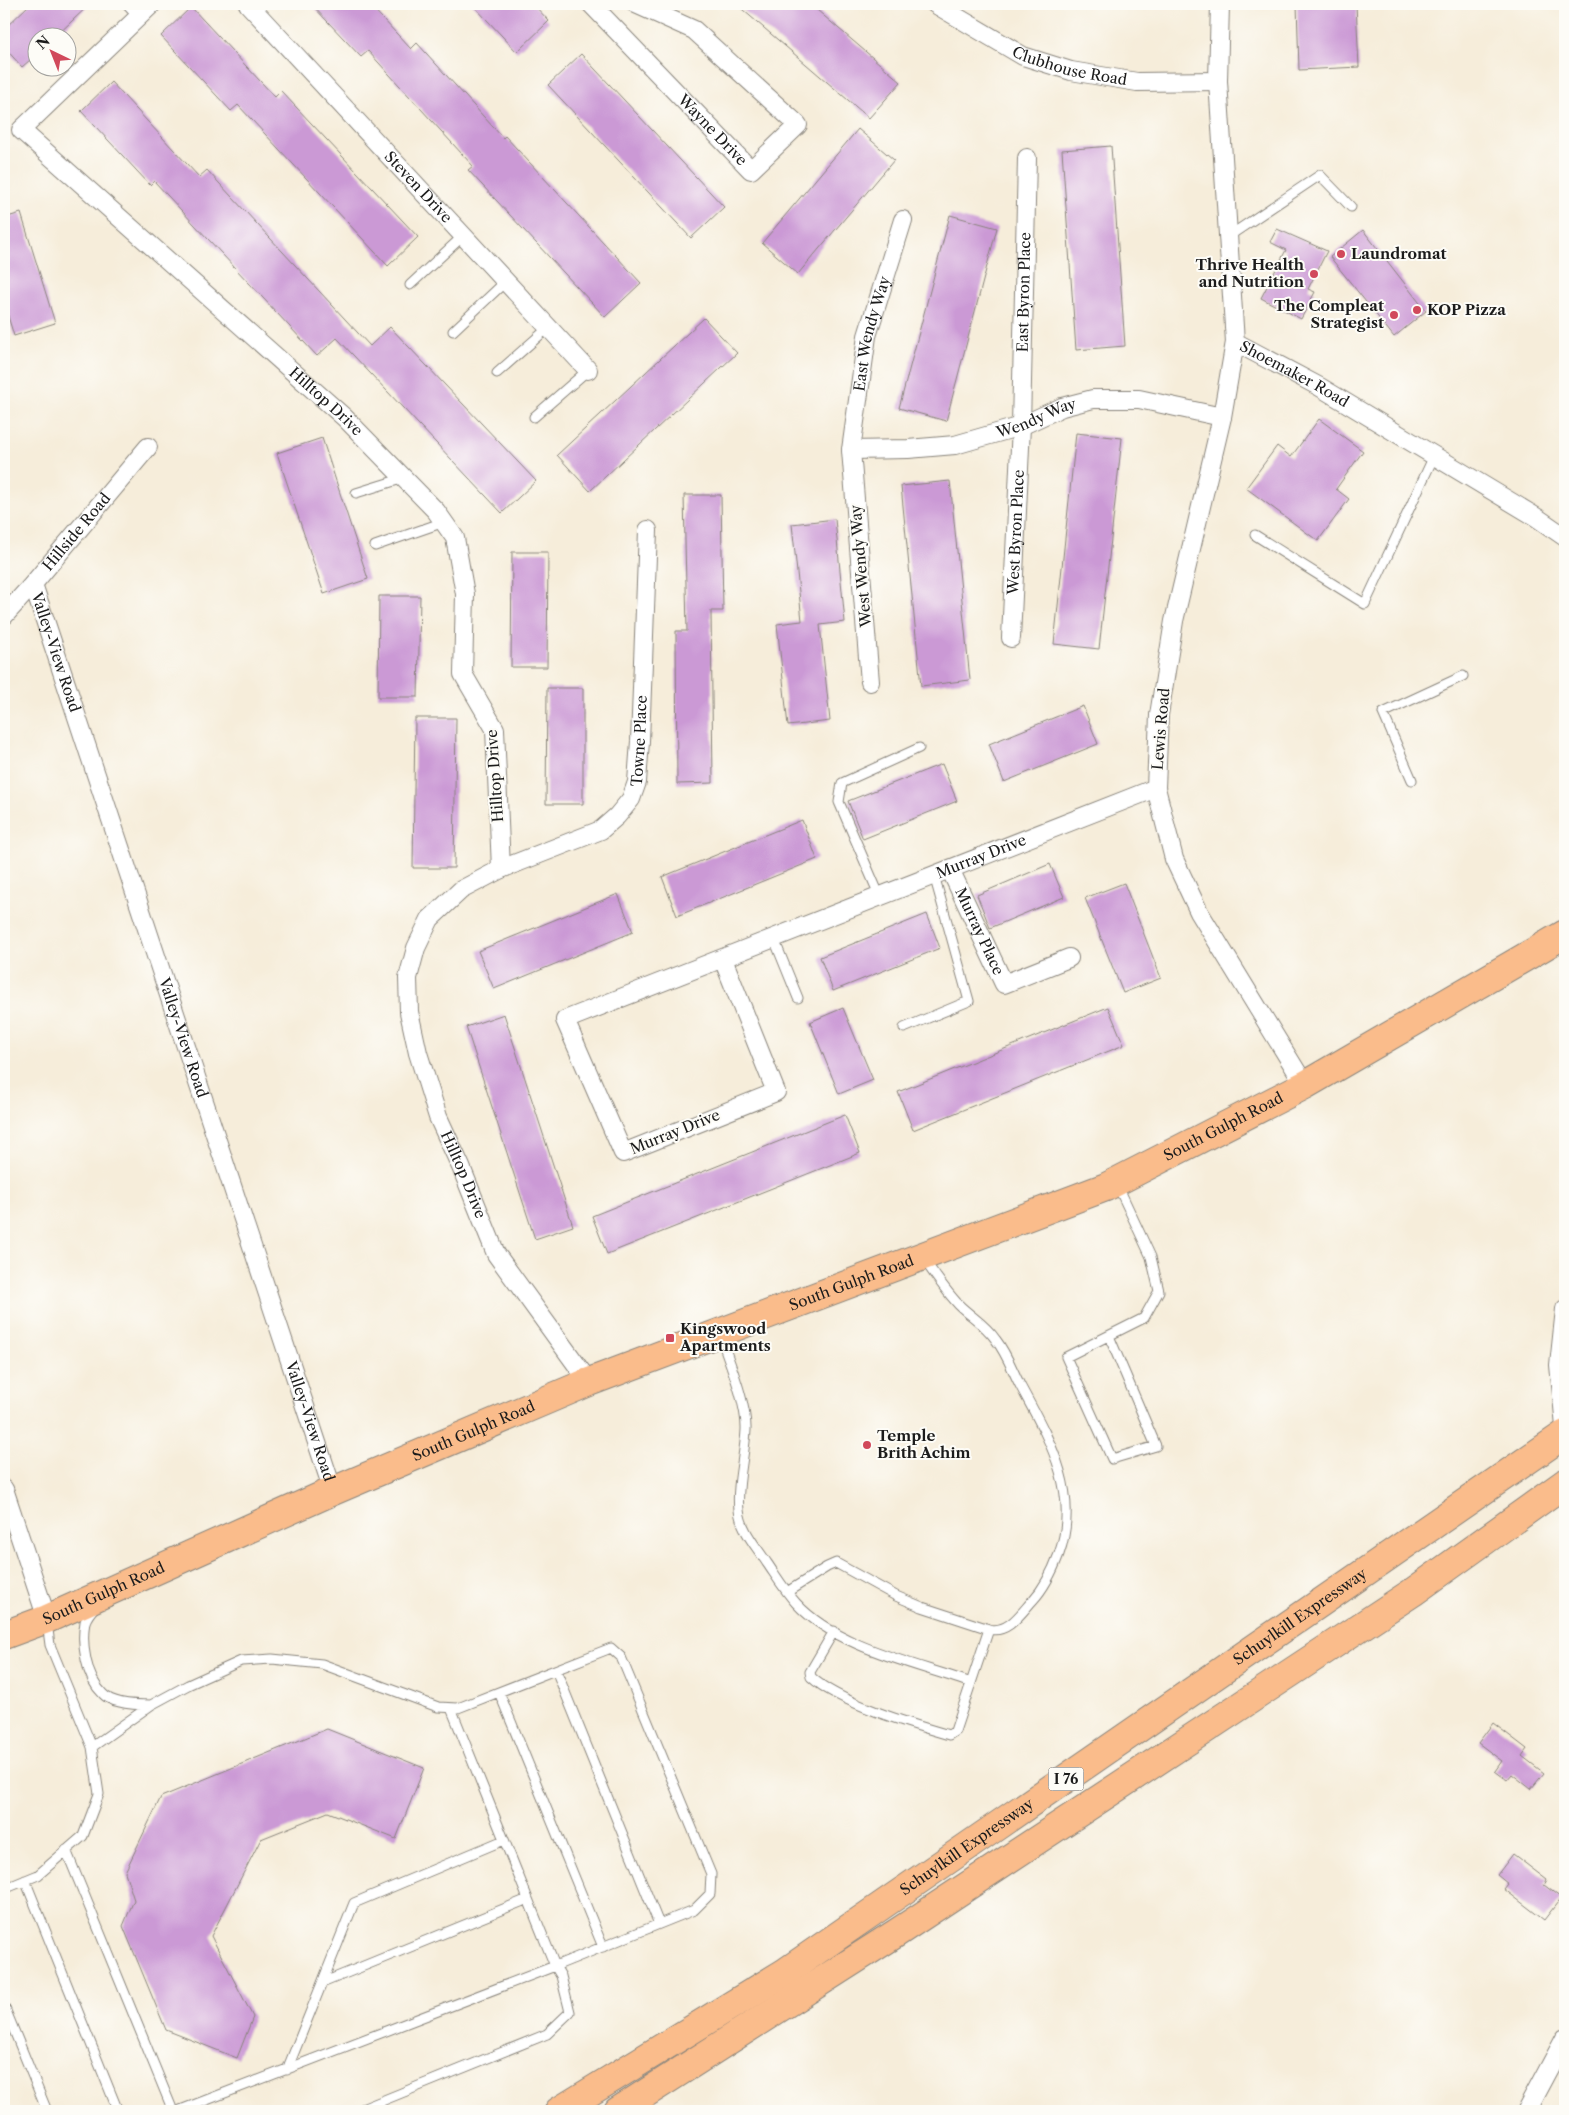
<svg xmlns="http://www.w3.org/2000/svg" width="1569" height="2115" font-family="'Libre Caslon Text',serif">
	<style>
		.building { fill: #cb99d5 }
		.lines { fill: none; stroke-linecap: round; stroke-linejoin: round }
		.lane-casing { stroke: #89847b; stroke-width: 11 }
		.street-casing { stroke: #89847b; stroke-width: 20 }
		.primary-casing { stroke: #89847b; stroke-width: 30 }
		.highway-casing { stroke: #89847b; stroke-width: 30 }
		.lane { stroke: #fff; stroke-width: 9 }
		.street { stroke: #fff; stroke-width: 18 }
		.primary { stroke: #fabc8b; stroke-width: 28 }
		.highway { stroke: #fabc8b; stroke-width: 28 }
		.poi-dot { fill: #d1495b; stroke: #fdfcf7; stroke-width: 2 }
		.labels { text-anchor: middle; stroke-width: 4; stroke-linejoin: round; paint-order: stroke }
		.shield { fill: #fdfcf7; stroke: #605f5e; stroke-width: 1 }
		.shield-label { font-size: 14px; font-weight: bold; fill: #1c1c1c }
		.street-label { font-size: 15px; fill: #1c1c1c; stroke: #fdfcf7 }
		.poi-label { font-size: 15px; font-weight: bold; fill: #1c1c1c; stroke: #fdfcf7; text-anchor: start }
	</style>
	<rect width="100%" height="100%" fill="#fdfcf7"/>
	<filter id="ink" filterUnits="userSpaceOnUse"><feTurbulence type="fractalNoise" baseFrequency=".02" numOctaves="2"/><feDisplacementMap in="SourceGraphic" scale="10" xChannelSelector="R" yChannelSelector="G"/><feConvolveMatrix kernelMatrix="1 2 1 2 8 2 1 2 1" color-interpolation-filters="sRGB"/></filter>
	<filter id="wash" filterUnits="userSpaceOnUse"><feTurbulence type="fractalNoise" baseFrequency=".0096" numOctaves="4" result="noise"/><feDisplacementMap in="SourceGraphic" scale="20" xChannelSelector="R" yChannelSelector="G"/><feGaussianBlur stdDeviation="1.12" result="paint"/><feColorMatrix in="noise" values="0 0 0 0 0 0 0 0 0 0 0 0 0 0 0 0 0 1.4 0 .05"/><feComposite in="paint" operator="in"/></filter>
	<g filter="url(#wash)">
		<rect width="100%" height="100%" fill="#f6edda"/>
		<g id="blocks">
			<!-- building -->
			<path class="building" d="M30,4H90L54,38H38V53L22,67L4,47V29Z
				M311,4H369L411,49L417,43L503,138L505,136L641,283L605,317L468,170L473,166L368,51L361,57Z
				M472,4H533L549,21L517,52Z
				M736,4H810L901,82L869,118Z
				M1297,4H1356L1359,67L1299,70Z
				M191,7L275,97L281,91L418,237L388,266L238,105L231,111L161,36Z
				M581,54L724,207L691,238L548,85Z
				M111,82L199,177L207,170L370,346L390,327L536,481L502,513L337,338L317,356L154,181L150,185L81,111Z
				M858,129L894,160L798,274L762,243Z
				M1111,146L1125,346L1076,350L1062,150Z
				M21,213L55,323L14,336L4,303V218Z
				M950,215L997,228L946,421L899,408Z
				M1277,229L1327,251L1308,289L1315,292L1301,319L1261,298L1286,250L1270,242Z
				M1363,230L1426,311L1394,337L1330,257Z
				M704,318L737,353L590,491L557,455Z
				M1319,419L1363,451L1336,489L1349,499L1318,541L1246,488L1277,446L1291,457Z
				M1076,433L1122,438L1099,649L1054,644Z
				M322,438L368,579L324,594L277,453Z
				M950,481L970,680L921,686L901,486Z
				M684,495H721L723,611H711L713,783L677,784L676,631H687Z
				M835,519L845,622L820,625L830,721L788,726L777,624L802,621L792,524Z
				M512,552H548L547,667H511Z
				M379,596H420L418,697H378Z
				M547,688H583V804H546Z
				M1083,706L1098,744L1004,782L989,744Z
				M415,718H456L454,868H413Z
				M942,764L957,801L863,839L848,801Z
				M802,820L817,859L677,916L662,877Z
				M1050,864L1064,897L990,928L977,895Z
				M1124,883L1161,978L1123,993L1085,898Z
				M618,894L633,932L494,989L478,951Z
				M927,914L940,948L833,991L820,957Z
				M1108,1007L1124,1045L913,1130L898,1092Z
				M843,1008L873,1080L839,1094L810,1022Z
				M504,1014L573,1226L535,1239L466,1027Z
				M845,1115L860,1153L607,1254L592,1216Z
				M1493,1723L1527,1749L1522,1756L1544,1773L1531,1789L1512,1774L1507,1780L1495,1771L1502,1761L1478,1743Z
				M327,1729L424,1768L396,1839L328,1812L261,1839L211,1936L253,2017L237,2058L166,2030L123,1926L134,1900L125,1872L161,1797Z
				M1513,1854L1547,1880L1544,1885L1561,1898L1544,1920L1504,1889L1508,1884L1497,1875Z"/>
		</g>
	</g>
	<g filter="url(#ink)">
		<use href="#blocks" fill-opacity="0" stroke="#89847b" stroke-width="1"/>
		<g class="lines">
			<defs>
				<path id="lane" d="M127,4L139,17
					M1229,236L1320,175L1351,207
					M410,285L463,236
					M453,331L505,282
					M497,373L548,328
					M534,417L588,370
					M356,493L404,478
					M1255,535L1365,604L1434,456
					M375,546L444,522
					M1412,780L1383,713L1463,676
					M880,897L839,802L842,783L919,748
					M774,939L798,998
					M904,1028L969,1001L934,875
					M720,1335C729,1361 747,1404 746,1430C745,1454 736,1486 739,1510C741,1530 756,1546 767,1563C776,1576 785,1591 796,1603C837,1648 915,1663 971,1683L989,1629C1008,1634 1021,1613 1033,1600C1045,1587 1053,1570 1059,1554C1081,1493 1049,1439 1021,1387C1013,1372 1007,1354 996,1340C985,1324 971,1317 958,1304C945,1290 934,1274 923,1258
					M1109,1336L1156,1446L1112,1459L1066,1357L1144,1318L1159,1291L1151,1257L1117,1184
					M787,1592L827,1567L836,1563L896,1596L922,1607L989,1629
					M96,1606C92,1610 87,1616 85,1622C81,1644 86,1678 103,1694C112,1704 138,1705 151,1705
					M834,1631L810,1672L811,1677C839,1703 911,1724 949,1735L955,1731L971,1683
					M556,1670L659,1924
					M499,1692L603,1947
					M92,1747L151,1705L188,1685L241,1661L272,1659L322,1664L438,1707L458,1708L611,1648L621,1657L711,1874L710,1894L694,1910L555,1966L561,1976L570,2012L547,2034L357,2111
					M66,1850L173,2111
					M25,1880L118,2111
					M4,1889L38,1875L83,1836L99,1794L92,1747L50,1645L47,1622
					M322,1983L354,1903L504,1840
					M4,2006L47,2111
					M287,2070L322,1983L528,1899
					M178,2111L555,1966L451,1708"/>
				<g id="street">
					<path id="s1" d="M152,4L21,130L345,418L436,511L455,538L465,594L463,674L495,729L501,869L461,890L430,919L416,948L408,978L409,1012L418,1053L438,1117L461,1167L496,1254L589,1382"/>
					<path id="s2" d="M248,4L588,370"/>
					<path id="s3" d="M591,4L751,170L798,125L694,30L636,4"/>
					<path id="s4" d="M935,4L1023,56L1071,71L1137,82L1218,81"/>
					<path id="s5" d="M1220,4L1218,81L1235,342L1320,387L1536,517L1565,537"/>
					<path d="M1235,342L1222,417L1174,621L1159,715L1156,788L1174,859L1199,912L1305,1085"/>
					<path id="s6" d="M851,450L908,449L955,445L1021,426L1062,407L1093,399H1139L1222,417"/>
					<path id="s7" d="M33,584L333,1491"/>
					<path id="s8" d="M4,616L33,584L148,447"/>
					<path id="s9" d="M1011,638L1021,426L1027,158"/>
					<path id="s10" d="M870,682L851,450L867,336L903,220"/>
					<path id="s11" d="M501,869L601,830L617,816L631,799L637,782L640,741L648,530"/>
					<path id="s12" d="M950,869L1004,984L1069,958"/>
					<path id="s13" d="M723,959L776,1092L623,1153L565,1020L1156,788"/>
					<path d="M1565,1309L1559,1365L1565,1427"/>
					<path d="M4,1489L47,1619"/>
					<path d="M1526,2111L1565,2038"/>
				</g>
				<g id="primary">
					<path id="s14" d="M4,1635L47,1619L333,1491L589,1382L1106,1187L1305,1085L1565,934"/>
				</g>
				<g id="highway">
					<path id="s15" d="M559,2111L784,1973L1565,1434"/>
					<path d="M618,2111L895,1934L1413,1592L1565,1483"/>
				</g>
			</defs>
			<!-- lane casing -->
			<use href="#lane" class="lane-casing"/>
			<!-- street casing -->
			<use href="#street" class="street-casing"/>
			<!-- primary casing -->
			<use href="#primary" class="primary-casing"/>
			<!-- highway casing -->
			<use href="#highway" class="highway-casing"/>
			<!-- lane -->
			<use href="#lane" class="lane"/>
			<!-- street -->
			<use href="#street" class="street"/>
			<!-- primary -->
			<use href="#primary" class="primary"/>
			<!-- highway -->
			<use href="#highway" class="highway"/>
		</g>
	</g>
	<!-- markers -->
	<g class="poi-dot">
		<circle cx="1341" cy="254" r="5"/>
		<circle cx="1314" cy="274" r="5"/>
		<circle cx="1417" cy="310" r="5"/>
		<circle cx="1394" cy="315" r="5"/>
		<rect x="665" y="1333" width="10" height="10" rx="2.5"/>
		<circle cx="867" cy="1445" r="5"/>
	</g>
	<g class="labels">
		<!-- shield labels -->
		<rect class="shield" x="1048.5" y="1767.5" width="35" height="23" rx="4"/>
		<g class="shield-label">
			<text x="1066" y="1784">I 76</text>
		</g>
		<!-- street labels -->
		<g class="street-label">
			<text dy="5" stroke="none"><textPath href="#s4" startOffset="150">Clubhouse Road</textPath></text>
			<text dy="5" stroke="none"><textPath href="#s3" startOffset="175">Wayne Drive</textPath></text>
			<text dy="5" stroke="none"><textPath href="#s2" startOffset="250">Steven Drive</textPath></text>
			<text dy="5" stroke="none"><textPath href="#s9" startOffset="346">East Byron Place</textPath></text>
			<text dy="5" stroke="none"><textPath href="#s10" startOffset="351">East Wendy Way</textPath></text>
			<text dy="5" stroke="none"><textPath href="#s5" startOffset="406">Shoemaker Road</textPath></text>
			<text dy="5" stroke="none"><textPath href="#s1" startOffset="590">Hilltop Drive</textPath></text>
			<text dy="5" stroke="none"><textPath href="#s6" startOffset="190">Wendy Way</textPath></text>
			<text dy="5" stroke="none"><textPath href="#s8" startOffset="111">Hillside Road</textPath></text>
			<text dy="5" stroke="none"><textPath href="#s9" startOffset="106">West Byron Place</textPath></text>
			<text transform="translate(861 566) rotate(-95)" y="5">West Wendy Way</text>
			<text dy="5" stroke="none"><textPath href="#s7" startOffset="72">Valley-View Road</textPath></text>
			<text transform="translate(1161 729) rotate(-85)" y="5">Lewis Road</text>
			<text dy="5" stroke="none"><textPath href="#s11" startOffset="210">Towne Place</textPath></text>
			<text transform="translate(495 776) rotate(-94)" y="5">Hilltop Drive</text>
			<text dy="5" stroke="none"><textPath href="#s13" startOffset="900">Murray Drive</textPath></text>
			<text dy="5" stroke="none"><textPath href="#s12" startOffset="69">Murray Place</textPath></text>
			<text dy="5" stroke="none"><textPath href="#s7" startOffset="478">Valley-View Road</textPath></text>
			<text dy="5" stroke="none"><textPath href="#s14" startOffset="1322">South Gulph Road</textPath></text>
			<text transform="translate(675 1132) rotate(-22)" y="5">Murray Drive</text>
			<text dy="5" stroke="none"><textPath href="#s1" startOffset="1476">Hilltop Drive</textPath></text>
			<text dy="5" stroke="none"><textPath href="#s14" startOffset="918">South Gulph Road</textPath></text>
			<text dy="5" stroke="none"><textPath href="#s7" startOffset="882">Valley-View Road</textPath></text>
			<text dy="5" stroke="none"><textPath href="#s14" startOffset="512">South Gulph Road</textPath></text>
			<text dy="5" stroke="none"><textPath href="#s14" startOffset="108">South Gulph Road</textPath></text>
			<text dy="5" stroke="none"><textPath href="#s15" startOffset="891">Schuylkill Expressway</textPath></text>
			<text dy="5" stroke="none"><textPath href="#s15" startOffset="486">Schuylkill Expressway</textPath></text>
		</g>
		<!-- poi labels -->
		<g class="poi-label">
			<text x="1351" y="259">Laundromat</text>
			<text x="1304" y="270" text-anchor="end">Thrive Health<tspan x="1304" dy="17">and Nutrition</tspan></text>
			<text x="1384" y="311" text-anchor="end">The Compleat<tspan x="1384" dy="17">Strategist</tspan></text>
			<text x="1427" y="315">KOP Pizza</text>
			<text x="680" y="1334">Kingswood<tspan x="680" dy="17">Apartments</tspan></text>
			<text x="877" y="1441">Temple<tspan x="877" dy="17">Brith Achim</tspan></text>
		</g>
	</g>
	<!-- margin -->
	<rect width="1569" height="2115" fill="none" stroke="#fdfcf7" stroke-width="20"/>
	<!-- north arrow -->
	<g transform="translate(52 52) rotate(317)"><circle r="24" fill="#fdfcf7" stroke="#a3a29f"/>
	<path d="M0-4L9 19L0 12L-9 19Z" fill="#d1495b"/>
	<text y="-8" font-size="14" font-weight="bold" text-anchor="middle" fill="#1c1c1c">N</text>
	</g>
</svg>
